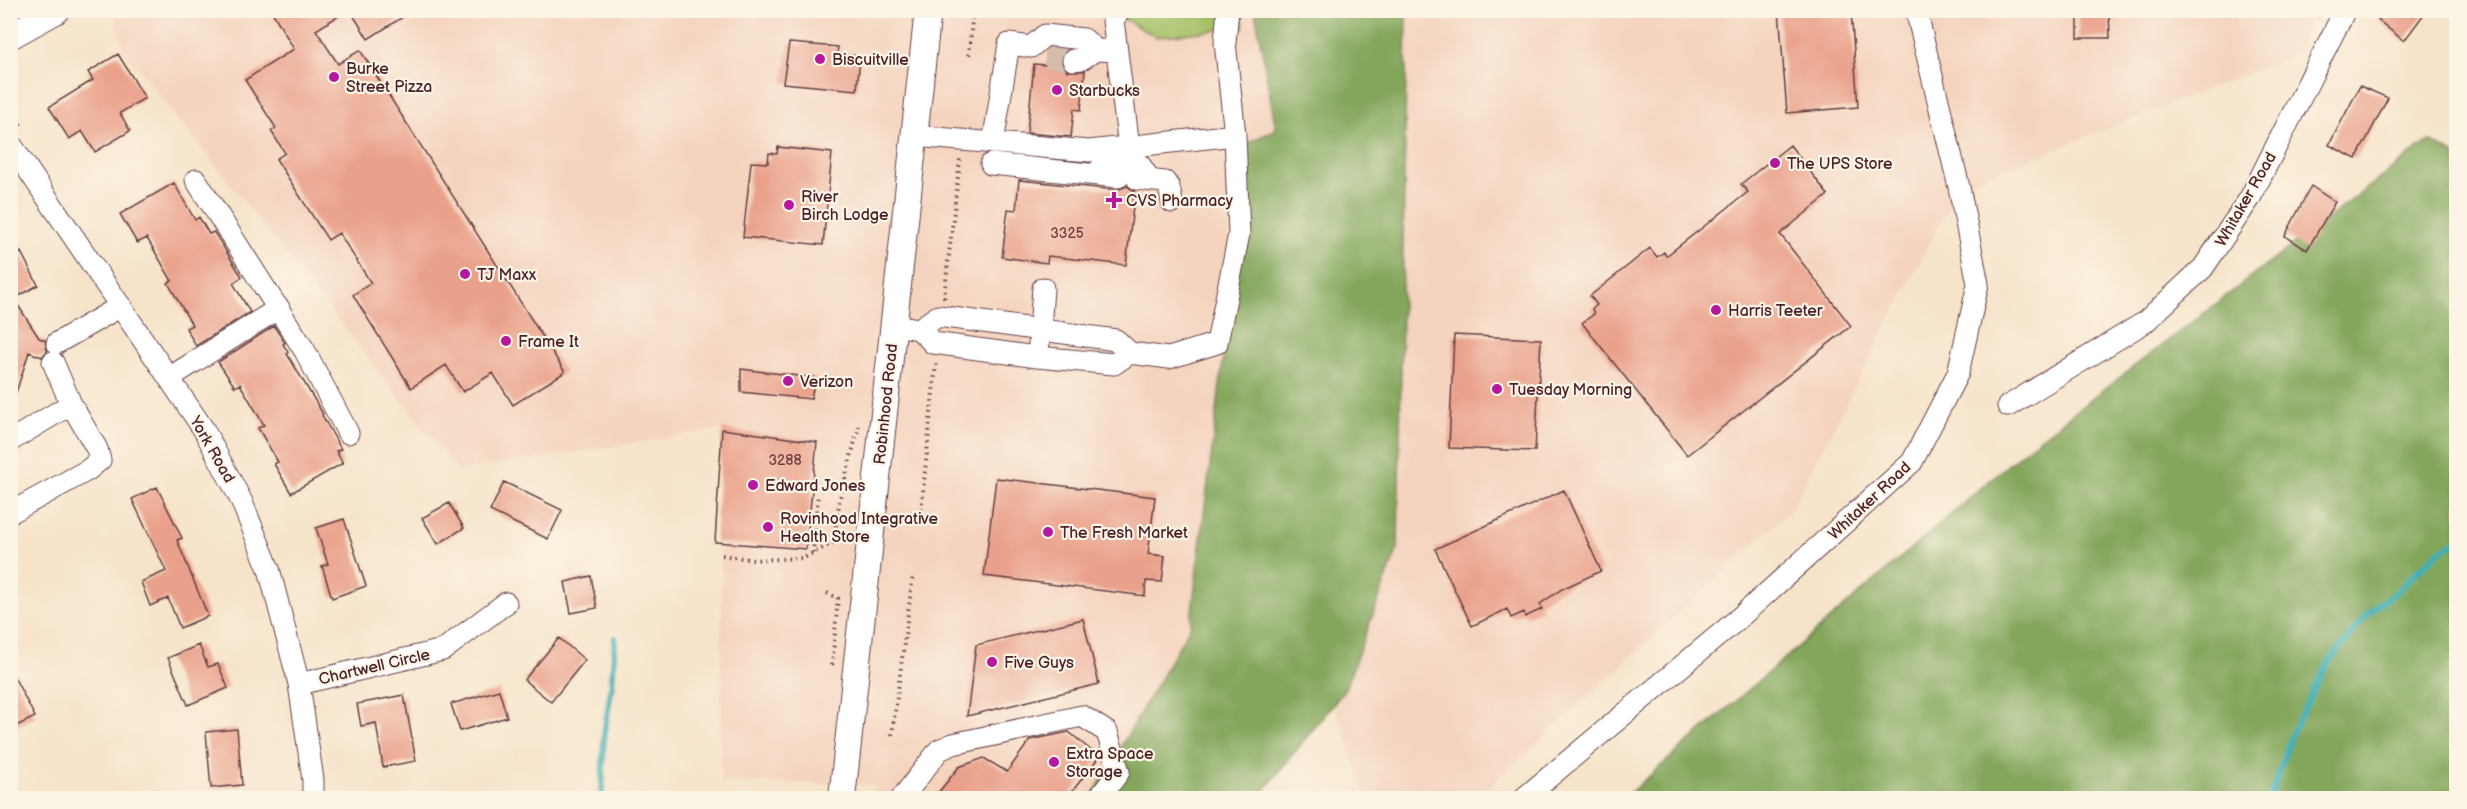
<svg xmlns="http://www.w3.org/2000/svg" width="2467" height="809" font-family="'Balsamiq Sans',sans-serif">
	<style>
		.built { fill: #f4d4bf }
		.green { fill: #a3bf65; stroke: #766f48; stroke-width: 1.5 }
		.forest { fill: #82a65a; stroke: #666242; stroke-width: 1.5 }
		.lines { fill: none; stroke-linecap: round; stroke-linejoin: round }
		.stream { stroke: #3eafb6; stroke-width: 6 }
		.building { fill: #eaa18b }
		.minor-tunnel { stroke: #d4bdaa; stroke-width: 21; stroke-dasharray: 21 10; stroke-linecap: butt }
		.minor-casing { stroke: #643d43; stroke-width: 23 }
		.major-casing { stroke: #643d43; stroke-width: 28 }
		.path { stroke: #643d43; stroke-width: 4; stroke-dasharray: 1.5 4.5; stroke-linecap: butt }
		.minor { stroke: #fff; stroke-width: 21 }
		.major { stroke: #fff; stroke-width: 26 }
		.poi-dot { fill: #b5179e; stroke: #fcf5e5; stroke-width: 2 }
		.labels { text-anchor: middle; stroke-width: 4.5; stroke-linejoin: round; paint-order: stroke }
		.number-label { font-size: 14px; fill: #724043 }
		.poi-label { font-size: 16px; fill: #4a1f2b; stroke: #fcf5e5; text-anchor: start }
		.street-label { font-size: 16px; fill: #4a1f2b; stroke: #fcf5e5 }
	</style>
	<rect width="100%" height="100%" fill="#fcf5e5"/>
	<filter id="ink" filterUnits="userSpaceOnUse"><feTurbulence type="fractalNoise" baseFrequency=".0167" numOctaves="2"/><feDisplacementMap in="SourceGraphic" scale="12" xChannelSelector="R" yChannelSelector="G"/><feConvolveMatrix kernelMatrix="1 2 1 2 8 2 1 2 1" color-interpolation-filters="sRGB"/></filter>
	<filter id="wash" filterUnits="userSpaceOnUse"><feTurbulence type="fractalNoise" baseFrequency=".008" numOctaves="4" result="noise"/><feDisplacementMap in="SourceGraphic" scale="24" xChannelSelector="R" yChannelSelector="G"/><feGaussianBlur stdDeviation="1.35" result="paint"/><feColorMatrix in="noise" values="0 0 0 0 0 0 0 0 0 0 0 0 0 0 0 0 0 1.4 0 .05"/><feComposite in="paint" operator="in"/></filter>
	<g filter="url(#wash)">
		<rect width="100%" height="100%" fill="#f6e4ca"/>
		<!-- built -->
		<path class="built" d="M113,11H2315L2297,54L1959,187L1790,511L1477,798H1367L1335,706L1260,672L1111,798H874V785L721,782L722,429L458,471L124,51Z"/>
		<!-- green -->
		<path class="green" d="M1110,11H1241L1244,27L1156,37Z"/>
		<!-- forest -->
		<path class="forest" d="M1255,11H1407L1398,548L1344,691L1258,798H1091L1190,627L1250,142L1276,129Z
			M2429,141L2456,155V798H1624L2026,449Z"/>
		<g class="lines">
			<!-- stream -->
			<path class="stream" d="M602,798L604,735L612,684L615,638
				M2270,798L2292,733L2326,666L2368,613L2396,592L2437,553L2456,542"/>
		</g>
		<g id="blocks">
			<!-- building -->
			<path class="building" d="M271,10H348L316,30L338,64L360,50L565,372L513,405L493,373L463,392L446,365L411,388L353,295L371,283L339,233L328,240L276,159L285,153L271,131L276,128L245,80L294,49Z
				M350,10H414L368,39Z
				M1779,10H1851L1858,107L1787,113Z
				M2078,10H2109L2110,38H2078Z
				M2385,10H2427L2404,41L2378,20Z
				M789,43L838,47L837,54L860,56L857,90L783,83Z
				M1049,48L1065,50L1060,61L1067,71H1085L1081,110L1074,109L1071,137L1027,133L1034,64L1046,65Z
				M118,54L145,98L120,113L130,131L95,152L82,131L69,139L49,107L93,80L88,72Z
				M2360,86L2388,98L2356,159L2329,145Z
				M1790,145L1828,195L1780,234L1851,326L1687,455L1582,323L1594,314L1592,309L1597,305L1590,296L1650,248L1657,257L1664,252L1666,256L1748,192L1741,184Z
				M778,147L832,153L823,245L743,237L751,162L768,163L769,153L777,154Z
				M1019,180L1117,190L1127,186L1135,191L1126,265L1048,256L1047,263L1002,257L1008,209L1016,210Z
				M174,183L195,220L199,217L209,234L214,232L239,272L242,277L233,283L250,312L196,346L186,328L192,325L168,283L172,281L147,238L137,243L120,214Z
				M2311,186L2335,202L2307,250L2285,236Z
				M21,252L38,285L14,299L39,338L45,340L47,351L42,357L29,352L14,399L10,398V258Z
				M274,326L285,343L283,344L288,352L287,354L323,414L322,415L341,449L336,451L343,463L291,493L274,464L278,462L258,428L264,425L240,384L235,387L218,362Z
				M1454,335L1541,339L1535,451L1449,448Z
				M741,369L815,378L811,399L741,392Z
				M722,429L817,442L806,549L715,542Z
				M996,478L1155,497L1148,554L1165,556L1162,582L1146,581L1145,596L984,576Z
				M504,482L562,510L548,539L490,511Z
				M157,487L182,538L177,540L208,616L180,628L168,598L150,606L141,582L166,571L132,499Z
				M1564,490L1601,571L1562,589L1540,604L1542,609L1525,617L1524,612L1511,618L1507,609L1472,626L1435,549Z
				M449,503L464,528L438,544L422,518Z
				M344,519L366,586L332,598L322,566L328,564L316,528Z
				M591,576L597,608L571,613L565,582Z
				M1083,619L1099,684L967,716L976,645Z
				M559,638L585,660L551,702L524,680Z
				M199,645L208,667L218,664L228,688L188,705L168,658Z
				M10,669L35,717L10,729Z
				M499,690L507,717L460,731L451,704Z
				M404,695L416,761L383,767L376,723L361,726L357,704Z
				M237,729L242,785L211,788L206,732Z
				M1069,732L1099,757L1067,798H934L959,767L984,758L1007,772L1030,740Z"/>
		</g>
	</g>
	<g filter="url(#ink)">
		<use href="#blocks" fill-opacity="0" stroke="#643d43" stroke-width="1.5"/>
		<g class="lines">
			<!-- minor-tunnel -->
			<path class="minor-tunnel" d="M1046,57L1073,60"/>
			<defs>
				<path id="minor" d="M1120,10L1113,20L1129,147
					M1073,60L1082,59L1096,50
					M914,136L1089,151L1235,135L1225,42L1228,10
					M10,143L204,430L241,500L269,569L299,684L313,780V798
					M993,143L1009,44L1031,47L1045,35L1084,39L1096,50L1116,51
					M991,164L1118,177
					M1099,170L1112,162L1140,165L1150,180
					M1137,179L1165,182L1169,187L1172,202
					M196,180L305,351L348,433
					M907,327L919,329L933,343L1037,357L1114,364L1130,353
					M919,329L938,316L1116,340L1130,353L1169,358L1217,343L1239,234L1235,135
					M57,343L121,306
					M1039,344L1043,288
					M169,378L279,308
					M2008,406L2145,322L2203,268L2250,198L2345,10
					M10,441L71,404
					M10,513L88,470L100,460L97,449L71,404L53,362
					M299,684L443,650L506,603
					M902,798L939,750L953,744L1082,716L1107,732L1119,772L1099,798
					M1524,798L1738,619L1912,462L1958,373L1978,284L1959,187L1916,10"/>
				<path id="major" d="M10,36L57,10
					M842,798L928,10"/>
			</defs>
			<!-- minor casing -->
			<use href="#minor" class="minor-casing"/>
			<!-- major casing -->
			<use href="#major" class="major-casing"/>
			<!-- path -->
			<path class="path" d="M2241,11L2309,12L2321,17
				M969,55L973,10
				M10,109L23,128
				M944,298L960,159
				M920,521L936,363
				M813,553L818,495
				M722,555L754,560L804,558L833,543L840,498L859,426
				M827,593L838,598L832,666
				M892,735L913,575"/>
			<!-- minor -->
			<use href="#minor" class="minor"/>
			<!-- major -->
			<use href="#major" class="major"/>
		</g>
	</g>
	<!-- markers -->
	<g class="poi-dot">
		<circle cx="820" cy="59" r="6"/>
		<circle cx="334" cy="77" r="6"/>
		<circle cx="1057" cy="90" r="6"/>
		<circle cx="1775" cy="163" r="6"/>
		<path d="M1111 191h6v6h6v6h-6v6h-6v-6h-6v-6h6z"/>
		<circle cx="789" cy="205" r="6"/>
		<circle cx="465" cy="274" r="6"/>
		<circle cx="1716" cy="310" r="6"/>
		<circle cx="506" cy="341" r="6"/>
		<circle cx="788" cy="381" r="6"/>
		<circle cx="1497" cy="389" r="6"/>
		<circle cx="753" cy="485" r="6"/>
		<circle cx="768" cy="527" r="6"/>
		<circle cx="1048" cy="532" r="6"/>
		<circle cx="992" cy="662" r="6"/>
		<circle cx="1054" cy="762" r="6"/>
	</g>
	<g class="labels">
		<!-- number labels -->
		<g class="number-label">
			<text x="1067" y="238">3325</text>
			<text x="785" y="465">3288</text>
		</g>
		<!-- poi labels -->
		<g class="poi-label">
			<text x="832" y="65">Biscuitville</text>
			<text x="346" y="74">Burke<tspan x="346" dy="18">Street Pizza</tspan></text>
			<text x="1069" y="96">Starbucks</text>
			<text x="1787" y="169">The UPS Store</text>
			<text x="801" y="202">River<tspan x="801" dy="18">Birch Lodge</tspan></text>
			<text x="1126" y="206">CVS Pharmacy</text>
			<text x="477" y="280">TJ Maxx</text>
			<text x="1728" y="316">Harris Teeter</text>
			<text x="518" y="347">Frame It</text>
			<text x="800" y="387">Verizon</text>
			<text x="1509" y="395">Tuesday Morning</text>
			<text x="765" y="491">Edward Jones</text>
			<text x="780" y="524">Rovinhood Integrative<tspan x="780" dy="18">Health Store</tspan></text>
			<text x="1060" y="538">The Fresh Market</text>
			<text x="1004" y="668">Five Guys</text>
			<text x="1066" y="759">Extra Space<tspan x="1066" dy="18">Storage</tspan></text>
		</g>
		<!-- street labels -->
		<g class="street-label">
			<text transform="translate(2245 199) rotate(-60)" y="6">Whitaker Road</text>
			<text transform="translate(885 404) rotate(-84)" y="6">Robinhood Road</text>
			<text transform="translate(213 449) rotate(60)" y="6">York Road</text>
			<text transform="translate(1869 500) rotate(-43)" y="6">Whitaker Road</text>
			<text transform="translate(374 666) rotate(-13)" y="6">Chartwell Circle</text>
		</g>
	</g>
	<!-- margin -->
	<rect width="2467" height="809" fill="none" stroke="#fcf5e5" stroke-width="36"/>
</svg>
